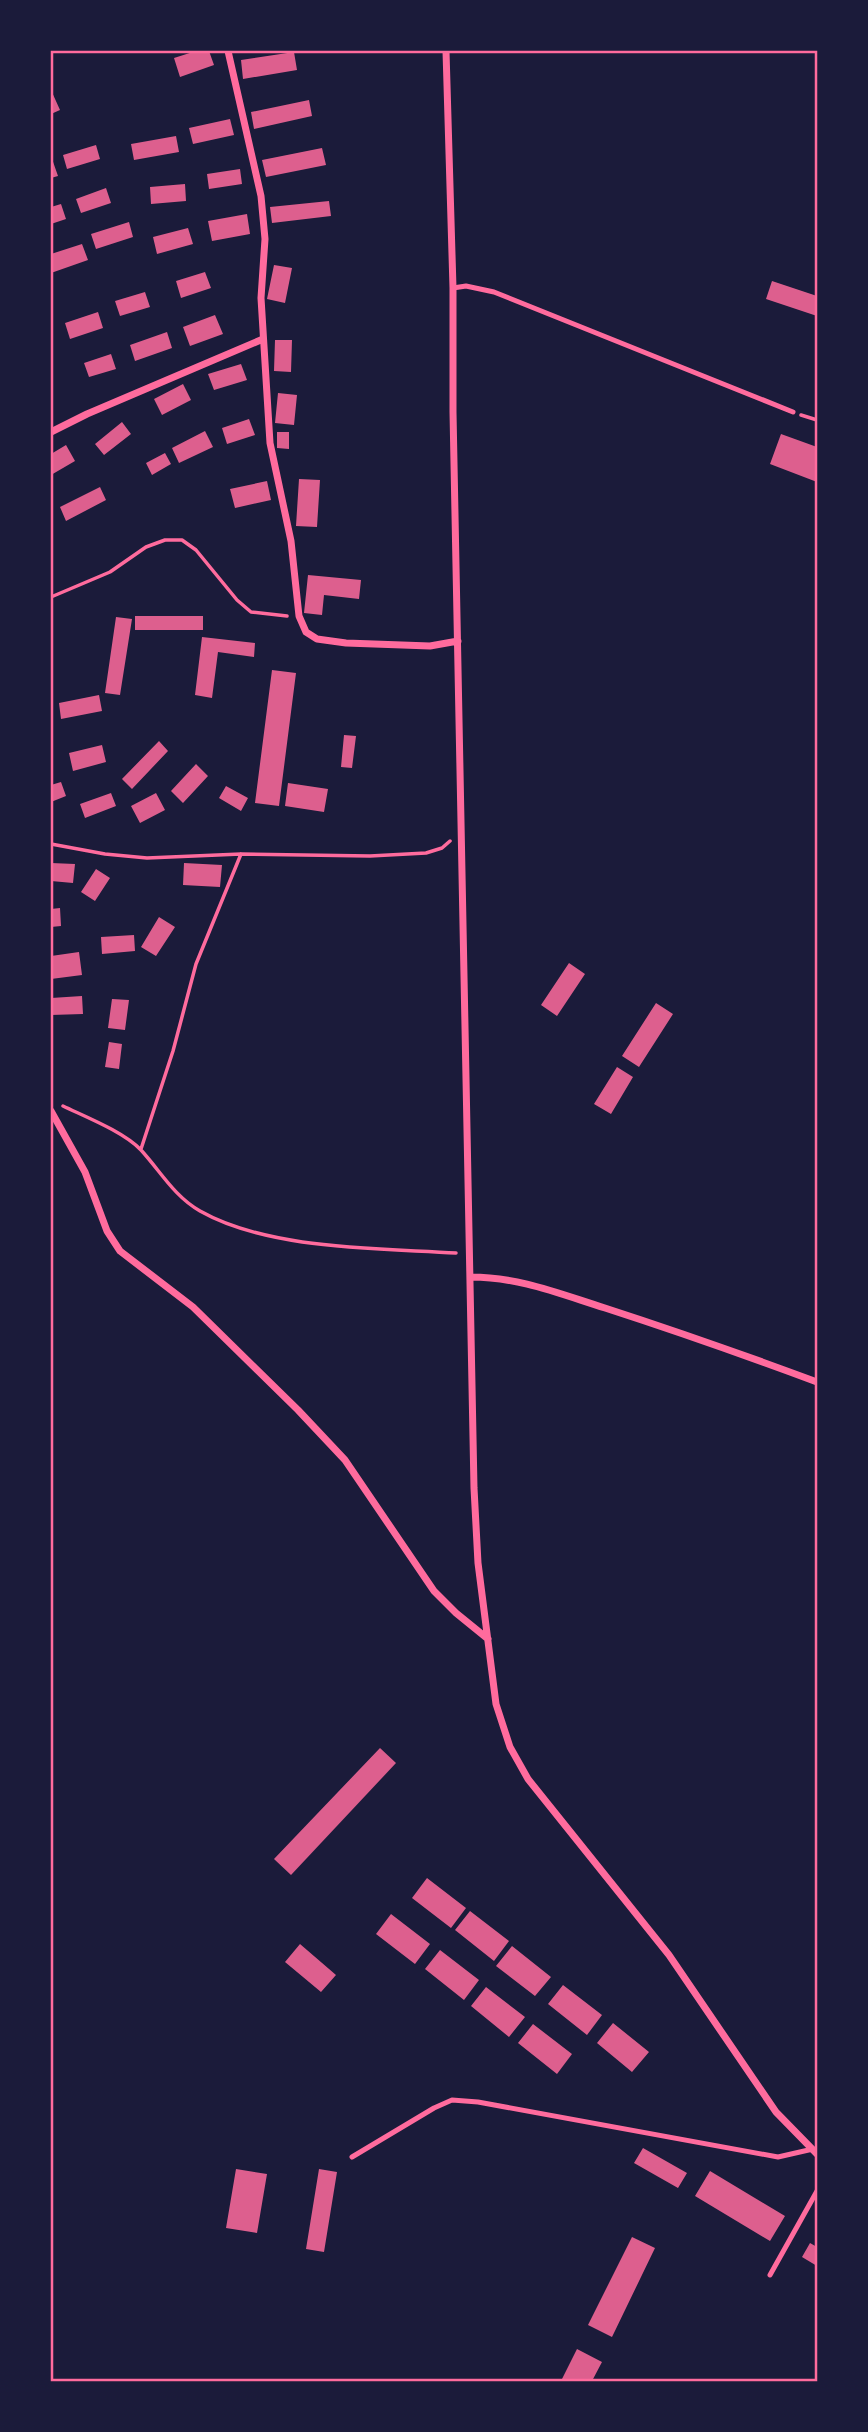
<svg xmlns="http://www.w3.org/2000/svg" width="868" height="2432" font-family="Raleway,sans-serif">
	<style>
		.building { fill: #dd5f8e }
		.lines { fill: none; stroke-linecap: round; stroke-linejoin: round }
		.path { stroke: #ff6b9d; stroke-width: 3.5 }
		.service { stroke: #ff6b9d; stroke-width: 5 }
		.minor { stroke: #ff6b9d; stroke-width: 7 }
		.neatline { fill: none; stroke: #ff6b9d; stroke-width: 2.5 }
	</style>
	<rect width="100%" height="100%" fill="#1b1b3a"/>
	<!-- building -->
	<path class="building" d="M196,51H209L214,65L180,77L174,58Z
		M294,52L297,70L243,79L241,60Z
		M51,90L60,110L51,114Z
		M309,100L312,116L254,129L251,112Z
		M230,119L234,135L193,144L189,128Z
		M176,136L179,152L134,160L131,144Z
		M96,145L100,159L67,169L63,155Z
		M322,148L326,165L266,177L262,160Z
		M51,156L58,176L51,178Z
		M240,169L242,184L209,189L207,174Z
		M185,184L186,201L151,204L150,187Z
		M106,188L111,203L81,213L76,199Z
		M329,201L331,216L272,223L270,207Z
		M61,204L66,219L51,224V207Z
		M247,214L250,234L212,241L208,221Z
		M129,222L133,237L96,249L91,234Z
		M188,228L193,244L157,254L153,237Z
		M82,244L88,260L51,273V254Z
		M274,265L292,268L285,303L267,299Z
		M205,272L211,288L181,298L176,281Z
		M772,281L817,296V316L766,299Z
		M145,292L150,307L120,316L115,301Z
		M98,312L103,328L70,339L65,323Z
		M215,315L223,334L190,346L183,327Z
		M167,332L172,348L135,361L130,345Z
		M275,340H292L291,372L274,371Z
		M111,354L116,369L89,377L84,363Z
		M241,364L247,380L214,390L208,374Z
		M183,384L191,400L162,415L154,399Z
		M278,393L297,395L294,425L275,423Z
		M249,419L255,435L227,444L222,428Z
		M122,422L131,434L104,455L95,444Z
		M205,431L213,447L179,463L172,448Z
		M277,432H289V449L277,448Z
		M781,434L817,447V482L770,464Z
		M66,445L75,461L51,475V454Z
		M165,453L171,464L152,475L146,463Z
		M299,479L320,480L317,527L296,526Z
		M267,481L271,500L235,508L230,489Z
		M100,487L106,500L66,521L60,507Z
		M308,575L361,580L359,599L324,595L322,615L304,613Z
		M135,616H203V630H135Z
		M116,617L132,619L120,695L105,693Z
		M202,637L255,643L254,657L218,652L212,698L195,695Z
		M272,670L296,673L279,806L255,803Z
		M99,695L102,711L61,719L59,703Z
		M344,735L356,736L352,768L341,767Z
		M159,741L168,751L132,789L122,779Z
		M102,745L106,762L73,771L69,753Z
		M196,764L208,776L183,803L171,791Z
		M61,782L66,796L51,802V785Z
		M288,783L328,789L324,812L285,806Z
		M226,786L248,798L241,811L219,798Z
		M111,793L116,806L85,818L80,804Z
		M156,793L165,810L140,823L131,806Z
		M51,863L75,864L73,883L51,881Z
		M184,863L222,865L220,887L183,885Z
		M96,869L110,878L95,901L81,892Z
		M60,908L61,926L51,927V909Z
		M159,917L175,927L156,956L141,947Z
		M134,935L135,951L102,954L101,937Z
		M79,952L82,975L51,979V956Z
		M569,963L585,974L557,1016L541,1005Z
		M82,996L83,1014L51,1015V998Z
		M112,999L129,1000L125,1030L108,1028Z
		M656,1003L673,1014L639,1067L622,1056Z
		M109,1042L122,1044L119,1069L105,1067Z
		M617,1067L633,1077L611,1114L594,1104Z
		M380,1748L396,1763L291,1875L274,1859Z
		M427,1878L466,1908L451,1928L412,1898Z
		M470,1911L509,1941L494,1961L455,1930Z
		M391,1914L430,1944L415,1964L376,1934Z
		M300,1944L336,1975L321,1992L285,1962Z
		M512,1946L551,1977L535,1996L496,1966Z
		M440,1950L479,1980L464,2000L425,1969Z
		M563,1985L602,2015L587,2035L548,2004Z
		M486,1987L525,2017L509,2037L471,2006Z
		M613,2023L649,2052L632,2072L597,2043Z
		M533,2024L572,2054L557,2074L518,2043Z
		M643,2148L687,2173L678,2188L634,2163Z
		M236,2169L267,2174L257,2233L226,2228Z
		M319,2169L337,2172L324,2252L306,2249Z
		M710,2171L785,2216L770,2241L695,2196Z
		M632,2237L655,2248L612,2337L588,2325Z
		M810,2243L817,2247V2266L802,2257Z
		M577,2349L602,2362L592,2381H561Z"/>
	<g class="lines">
		<!-- path -->
		<path class="path" d="M801,415L817,420
			M51,597L110,572L146,547L165,540H182L196,550L237,600L251,612L287,616
			M51,844L105,854L147,858L241,854L370,856L426,853L442,848L450,841
			M63,1106C86,1117 124,1132 141,1150C161,1172 174,1196 200,1211C269,1250 378,1248 456,1253
			M141,1149L173,1051L196,964L241,854"/>
		<!-- service -->
		<path class="service" d="M453,288L466,286L494,292L793,412
			M352,2157L434,2108L452,2100L478,2102L778,2157L813,2149
			M770,2275L817,2191"/>
		<!-- minor -->
		<path class="minor" d="M228,51L261,196L265,239L261,298L270,443L291,541L299,616L306,632L317,639L346,643L430,646L458,641
			M446,51L453,288V412L474,1488L478,1563L496,1704L510,1747L528,1779L669,1955L776,2112L817,2154
			M51,432L87,414L263,339
			M51,1111L85,1172L107,1231L120,1251L193,1307L298,1410L345,1460L434,1591L456,1613L488,1639
			M471,1277C519,1277 560,1294 605,1308C676,1331 747,1356 817,1382"/>
	</g>
	<!-- border -->
	<rect width="868" height="2432" fill="none" stroke="#1b1b3a" stroke-width="105"/>
	<rect x="52" y="52" width="764" height="2328" class="neatline"/>
</svg>
